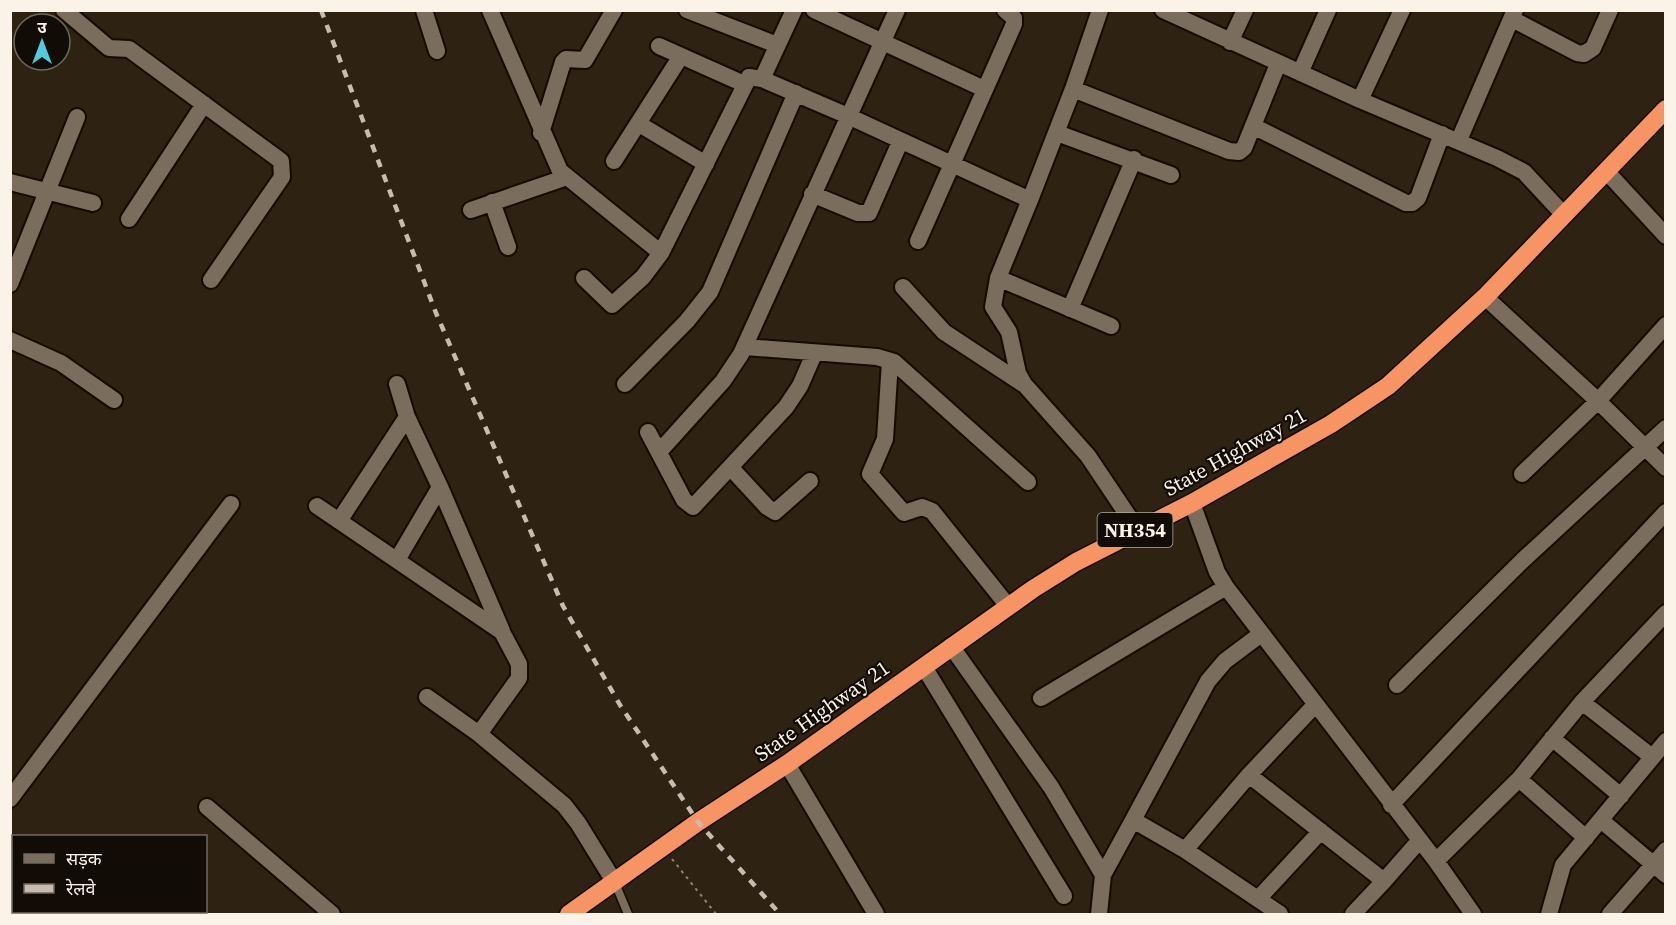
<svg xmlns="http://www.w3.org/2000/svg" width="1676" height="925" font-family="'Source Serif 4','Noto Sans Devanagari',serif">
	<style>
		.lines { fill: none; stroke-linecap: round; stroke-linejoin: round }
		.lane-casing { stroke: #160b00; stroke-width: 11 }
		.street-casing { stroke: #160b00; stroke-width: 20 }
		.highway-casing { stroke: #160b00; stroke-width: 21 }
		.path { stroke: #8e8376; stroke-width: 2; stroke-dasharray: 3 4.5; stroke-linecap: butt }
		.lane { stroke: #7b6d5b; stroke-width: 8 }
		.street { stroke: #7b6d5b; stroke-width: 16 }
		.highway { stroke: #f79463; stroke-width: 18 }
		.rail { stroke: #c6bcb1; stroke-width: 4.5; stroke-dasharray: 8 8; stroke-linecap: butt }
		.labels { text-anchor: middle; stroke-width: 4.5; stroke-linejoin: round; paint-order: stroke }
		.shield { fill: #120c06; stroke: #b5ada4; stroke-width: 1.5 }
		.shield-label { font-size: 20px; font-weight: bold; fill: #fbf2e8 }
		.street-label { font-size: 21px; fill: #fbf2e8; stroke: #120c06 }
	</style>
	<rect width="100%" height="100%" fill="#2e2212"/>
	<g class="lines">
		<defs>
			<path id="lane" d="M615,883L628,914"/>
			<path id="street" d="M64,10L109,48L129,49L281,161L282,177L211,280
				M424,10L437,51
				M490,10L560,171L661,253
				M687,10L777,45
				M814,10L984,89
				M1100,10L1073,89L1229,151L1239,152L1244,148L1278,64
				M1163,10L1360,100L1497,158L1524,172L1564,215
				M1512,19L1577,53L1584,54L1593,48L1610,10
				M1230,42L1245,10
				M659,46L744,84
				M1300,73L1328,10
				M762,79L794,10
				M1360,100L1402,10
				M639,124L706,164
				M1253,126L1406,203H1412L1418,198L1442,134
				M541,133L563,62L566,59L585,60L614,10
				M1057,133L1171,175
				M1459,140L1515,10
				M614,161L681,56
				M1606,171L1666,236
				M10,182L93,203
				M812,194L858,213H869L900,142
				M1030,200L998,278L993,307L1009,332L1018,373L1024,384L1088,456L1137,529
				M492,202L508,247
				M471,210L567,177
				M129,219L204,104
				M918,241L1014,24V18L1005,10
				M584,278L612,305L643,277L661,253L749,77L762,79L848,116L1030,200L1073,89
				M998,278L1111,326
				M10,284L77,117
				M903,287L944,332L1023,384
				M1485,297L1598,401L1666,468
				M1070,309L1134,159
				M10,340L61,363L114,400
				M745,347L877,357L894,362L1028,482
				M890,361L885,439L870,474L904,513L922,507L932,511L1008,606
				M397,384L407,417L440,487L502,631
				M625,384L687,321L710,292L796,93
				M648,432L684,500L693,507L786,407L800,386L814,354
				M659,452L723,381L741,354L897,10
				M731,468L767,507L775,512L810,481
				M1522,474L1598,401L1666,325
				M1192,503L1217,572L1226,587L1436,861L1473,914
				M317,506L502,632L519,664V678L479,734L564,805L578,823L615,883
				M339,521L407,417
				M397,560L440,487
				M951,646L1051,787L1103,875L1133,820L1185,850
				M924,667L1064,896
				M1397,685L1523,560L1666,428
				M427,697L479,734
				M1041,698L1226,587
				M1582,702L1652,757
				M1552,738L1621,796
				M787,764L876,914
				M1249,775L1384,881L1353,914
				M1519,779L1586,838
				M10,799L231,504
				M1391,805L1666,512
				M207,807L332,914
				M1133,820L1208,681L1225,661L1261,634
				M1602,821L1666,875
				M1436,861L1519,779L1582,702L1666,613
				M1384,881L1419,841
				M1258,899L1321,831
				M10,907L14,910
				M1099,914L1103,875
				M1280,914L1185,850L1249,775L1315,705
				M1549,914L1563,865L1666,741
				M1610,914L1666,850"/>
			<path id="highway" d="M569,914L698,822L787,764L1033,589L1076,562L1192,503L1331,424L1388,386L1485,297L1666,109"/>
		</defs>
		<!-- lane casing -->
		<use href="#lane" class="lane-casing"/>
		<!-- street casing -->
		<use href="#street" class="street-casing"/>
		<!-- highway casing -->
		<use href="#highway" class="highway-casing"/>
		<!-- path -->
		<path class="path" d="M672,859L716,914"/>
		<!-- lane -->
		<use href="#lane" class="lane"/>
		<!-- street -->
		<use href="#street" class="street"/>
		<!-- highway -->
		<use href="#highway" class="highway"/>
		<!-- rail -->
		<path class="rail" d="M321,10L436,313L563,606L620,705L698,822L780,914"/>
	</g>
	<g class="labels">
		<!-- shield labels -->
		<rect class="shield" x="1097.5" y="513" width="75" height="34" rx="4.5"/>
		<g class="shield-label">
			<text x="1135" y="537">NH354</text>
		</g>
		<!-- street labels -->
		<g class="street-label">
			<text transform="translate(1235 452) rotate(-29)" y="7">State Highway 21</text>
			<text transform="translate(822 711) rotate(-35)" y="7">State Highway 21</text>
		</g>
	</g>
	<!-- border -->
	<rect width="1676" height="925" fill="none" stroke="#fbf2e8" stroke-width="24"/>
	<!-- legend -->
	<rect x="12" y="835" width="195" height="78" fill="#120c06" stroke="#6f6860" stroke-width="1.5"/>
	<rect x="24" y="854" width="30" height="9" fill="#7b6d5b" stroke="#6f6860" stroke-width="1.5"/>
	<text x="66" y="865" font-size="18" fill="#fbf2e8">सड़क</text>
	<rect x="24" y="884" width="30" height="9" fill="#c6bcb1" stroke="#6f6860" stroke-width="1.5"/>
	<text x="66" y="895" font-size="18" fill="#fbf2e8">रेलवे</text>
	<!-- north arrow -->
	<g transform="translate(42 42)"><circle r="28" fill="#120c06" stroke="#6f6860" stroke-width="1.5"/>
	<path d="M0-4.5L10 22L0 15L-10 22Z" fill="#55cadf"/>
	<text y="-9" font-size="16" font-weight="bold" text-anchor="middle" fill="#fbf2e8">उ</text>
	</g>
</svg>
